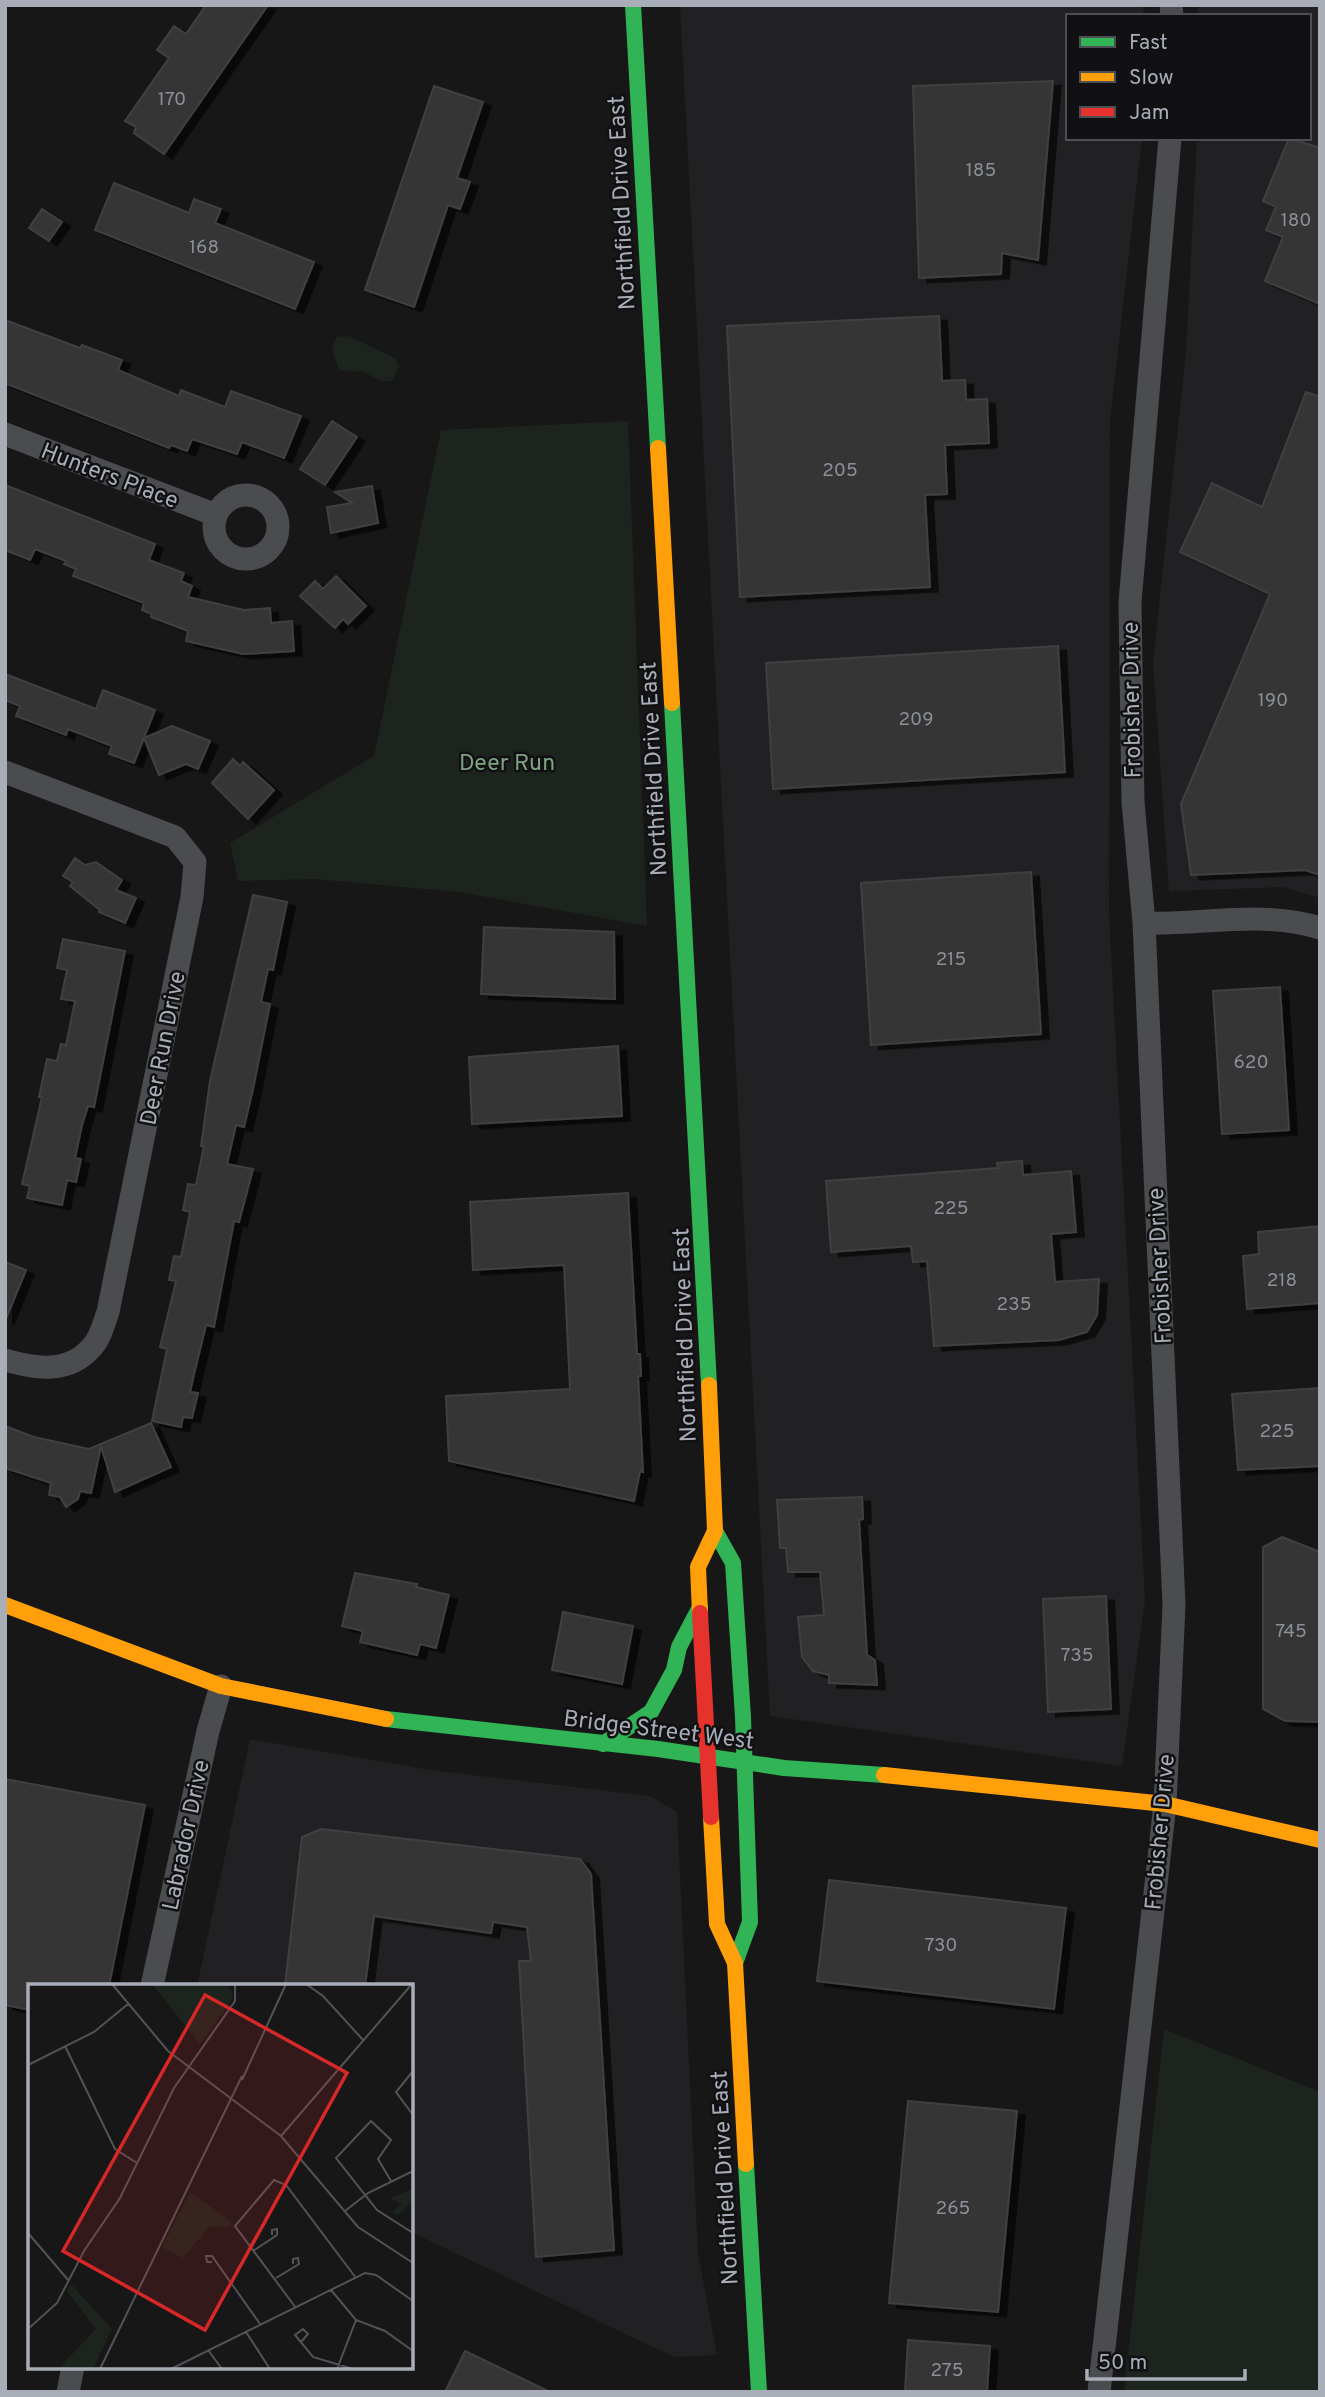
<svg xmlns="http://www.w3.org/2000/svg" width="1325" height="2397" font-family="Overpass,sans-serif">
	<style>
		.built { fill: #212123 }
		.green { fill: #1d241e }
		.building { fill: #353536; stroke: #3f4043; stroke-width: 2; filter: url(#shadow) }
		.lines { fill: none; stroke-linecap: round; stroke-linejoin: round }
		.street { stroke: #4b4c50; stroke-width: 23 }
		.fast { stroke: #30b455; stroke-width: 16 }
		.slow { stroke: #ff9f0a; stroke-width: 16 }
		.jam { stroke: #e5322d; stroke-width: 16 }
		.labels { text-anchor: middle; stroke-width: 5; stroke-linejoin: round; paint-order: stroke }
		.number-label { font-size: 19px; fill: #8b8f98 }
		.street-label { font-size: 23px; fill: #a8adb8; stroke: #111113 }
		.park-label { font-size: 23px; fill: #7fa381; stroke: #111113 }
		.inset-road { fill: none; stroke: #515357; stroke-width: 2 }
		.view { fill: #d62828; fill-opacity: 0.15; stroke: #d62828; stroke-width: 3.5 }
		.inset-edge { fill: none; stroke: #a8adb8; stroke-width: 3.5 }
	</style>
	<defs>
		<filter id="shadow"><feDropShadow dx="8" dy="4.5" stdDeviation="0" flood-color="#0009"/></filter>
	</defs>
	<rect width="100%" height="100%" fill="#171717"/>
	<!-- built -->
	<path class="built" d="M680,5H1143L1144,16H1068V138H1142L1110,421L1109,914L1145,1600L1122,1766L770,1716Z
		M1198,5H1320V898L1284,887L1169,891L1153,662L1186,352L1197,138H1309V16H1198Z
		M250,1739L430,1770L650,1796L677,1812L698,2253L717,2355L674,2357L411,2232V1986H197Z"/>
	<!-- green -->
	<path class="green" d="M349,336L395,358L399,366L392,381H382L363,372L339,370L332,349L337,337Z
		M628,421L647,926L458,892L315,879L238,881L230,843L374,756L441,430Z
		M1164,2029L1320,2092V2392H1124Z"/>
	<!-- building -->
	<path class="building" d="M206,5H268L164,154L134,133L136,127L125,121L169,58L157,50L174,26L186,34Z
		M1053,81L1038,260L1002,253L1001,274L919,278L913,86Z
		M434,86L483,102L457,178L470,182L460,209L448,205L414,307L365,290Z
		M1289,138L1320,148V304L1265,281L1283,237L1266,230L1276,207L1263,201Z
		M114,183L189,213L194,199L221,209L215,223L314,262L295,309L95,230Z
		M42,209L62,222L49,241L29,228Z
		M939,316L942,381L965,380L966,400L987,399L989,443L945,445L947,494L925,495L930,587L740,597L727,326Z
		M5,320L80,348L82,345L122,360L118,370L179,396L181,390L225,407L231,391L301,416L284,458L242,442L237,454L192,439L187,451L171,445L169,448L5,383Z
		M1306,392L1320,397V875L1305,870L1191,875L1181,804L1270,594L1180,552L1212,483L1262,507Z
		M332,421L357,437L325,485L300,469Z
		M5,485L155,544L149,560L184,573L181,581L192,586L188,597L244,610L270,608L271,623L292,621L294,651L243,654L186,641L188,631L151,617L152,614L142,610L144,603L73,576L76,569L64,564L66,561L35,549L30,560L5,550Z
		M372,486L378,523L331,533L327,507L352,503L335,492Z
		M336,576L366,606L348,624L343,619L335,628L300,596L315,581L323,589Z
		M1058,646L1065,772L773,789L766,663Z
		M5,674L96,709L103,690L155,710L134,763L109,754L112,746L68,729L66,735L16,716L20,706L5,700Z
		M172,726L210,741L198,769L186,764L159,775L144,738Z
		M233,759L240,766L243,762L274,790L248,819L212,783Z
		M75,858L85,865L96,862L122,880L116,890L136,898L125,923L99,912L100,910L70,886L73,882L63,876Z
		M1031,872L1041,1034L871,1045L861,883Z
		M253,895L287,902L273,970L268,969L261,1002L270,1004L253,1089L244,1127L236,1125L227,1164L253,1169L239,1222L234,1221L214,1327L206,1325L194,1374L190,1392L198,1393L192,1418L183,1417L181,1427L152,1421L167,1349L160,1347L176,1281L169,1280L174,1256L181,1257L190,1212L183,1210L188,1184L196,1185L204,1146H201L210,1081Z
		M484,927L614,932L615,999L481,994Z
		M63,939L125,951L94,1107L88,1106L82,1125L75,1158L81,1159L76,1182L67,1180L62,1205L27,1198L30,1186L22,1184L42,1097H39L47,1059L57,1061L61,1044L66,1045L75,1001L61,999L67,970L57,968Z
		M1280,987L1289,1130L1222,1134L1213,991Z
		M618,1046L622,1116L472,1124L469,1057Z
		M1022,1161L1023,1175L1071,1171L1076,1232L1051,1234L1055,1282L1099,1279L1097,1315L1087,1332L1059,1340L934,1346L927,1261L913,1262L911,1246L831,1252L826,1181L998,1168L997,1163Z
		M628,1193L637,1354H640L641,1376H638L643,1472L640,1471L634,1501L449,1461L446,1396L570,1389L564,1265L473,1270L470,1202Z
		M1320,1226V1303L1247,1309L1243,1256L1259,1254L1258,1232Z
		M5,1262L26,1270L6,1319H5Z
		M1320,1388V1466L1238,1470L1232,1394Z
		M151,1423L171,1467L115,1492L101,1446L91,1493L80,1491L78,1499L66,1507L60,1497L49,1495L51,1483L5,1468V1426L34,1437L89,1449Z
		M862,1497L863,1519L859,1520L867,1655L875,1660L877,1685L829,1683V1675L813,1671L802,1657L798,1617L824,1615L820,1572H788L786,1548H780L777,1500Z
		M1282,1537L1320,1552V1722L1285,1721L1263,1709V1547Z
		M355,1573L417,1584L416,1587L449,1595L436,1648L420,1644L417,1655L360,1642L363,1631L342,1626Z
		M1106,1596L1111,1709L1048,1712L1043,1599Z
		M563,1612L633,1626L622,1684L552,1670Z
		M5,1779L145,1805L109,1986H30V2010L5,2005Z
		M321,1829L580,1859L591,1874L614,2250L536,2257L519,1961H531L527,1927L493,1922L491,1933L374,1916L365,1986H285L302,1837Z
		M829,1880L1066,1908L1054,2009L817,1981Z
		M908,2101L1017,2111L998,2312L889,2303Z
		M908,2340L990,2346L987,2392H905Z
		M465,2351L550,2392H445Z"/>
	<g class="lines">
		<!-- street -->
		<path class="street" d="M1171,5L1172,16
			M5,434L216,515
			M214 527a32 32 0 1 1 64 0a32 32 0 1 1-64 0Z
			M5,772L175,837L195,862L192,897L108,1312C104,1323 100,1339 92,1347C69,1374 36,1369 5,1360
			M1144,923C1203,925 1262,910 1320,928
			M152,1986L208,1731L221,1686
			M68,2392L73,2367
			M1099,2392L1165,1804L1174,1605L1144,923L1133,802L1130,602L1170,138"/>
		<!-- fast -->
		<path class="fast" d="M633,5L658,448
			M672,703L709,1385
			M715,1531L733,1563L743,1717L750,1922L735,1963
			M386,1719L658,1749L784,1768L884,1775
			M603,1744L651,1712L674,1670L679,1647L700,1607
			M746,2164L759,2392"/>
		<!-- slow -->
		<path class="slow" d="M658,448L672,703
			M5,1605L221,1686L386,1719
			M700,1613L698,1567L715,1531L709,1385
			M884,1775L1165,1804L1320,1840
			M711,1817L717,1924L735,1963L746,2164"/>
		<!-- jam -->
		<path class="jam" d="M700,1613L711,1817"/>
	</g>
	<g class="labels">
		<!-- number labels -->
		<g class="number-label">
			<text x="172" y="105">170</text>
			<text x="981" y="176">185</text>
			<text x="1296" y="226">180</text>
			<text x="204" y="253">168</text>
			<text x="840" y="476">205</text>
			<text x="1273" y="706">190</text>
			<text x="916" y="725">209</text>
			<text x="951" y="965">215</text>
			<text x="1251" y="1068">620</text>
			<text x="951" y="1214">225</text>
			<text x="1282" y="1286">218</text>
			<text x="1014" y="1310">235</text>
			<text x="1277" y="1437">225</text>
			<text x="1291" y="1637">745</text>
			<text x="1077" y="1661">735</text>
			<text x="941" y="1951">730</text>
			<text x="953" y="2214">265</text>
			<text x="947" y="2376">275</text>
		</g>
		<!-- street labels -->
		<g class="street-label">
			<text transform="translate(621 203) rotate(-93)" y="8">Northfield Drive East</text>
			<text transform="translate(110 475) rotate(21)" y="8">Hunters Place</text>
			<text transform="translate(1131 700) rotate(-91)" y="8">Frobisher Drive</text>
			<text transform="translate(653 769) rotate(-93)" y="8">Northfield Drive East</text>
			<text transform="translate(162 1048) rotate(-79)" y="8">Deer Run Drive</text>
			<text transform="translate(1159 1266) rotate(-93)" y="8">Frobisher Drive</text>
			<text transform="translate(684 1335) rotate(-92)" y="8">Northfield Drive East</text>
			<text transform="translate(659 1729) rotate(7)" y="8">Bridge Street West</text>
			<text transform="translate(1159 1832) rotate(-85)" y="8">Frobisher Drive</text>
			<text transform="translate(185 1835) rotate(-78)" y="8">Labrador Drive</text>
			<text transform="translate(724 2178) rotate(-93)" y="8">Northfield Drive East</text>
		</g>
		<!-- park labels -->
		<g class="park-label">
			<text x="507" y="770">Deer Run</text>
		</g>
	</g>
	<!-- overview -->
	<g transform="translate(28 1984)">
		<rect width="385" height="385" fill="#171717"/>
		<path d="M124,0H200L205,14L172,60ZM385,205V217L369,232L364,228L373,220L363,214ZM162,208L203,237L202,242L181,243L155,274L134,263ZM43,300L84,345L65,385H30L68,345L39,307Z" fill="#1d241e"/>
		<path class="inset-road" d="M84,0L140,67L201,113M278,0L295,12L336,57M37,62L87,165L109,179M0,81L66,48L100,20M385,87L368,108L385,131M214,96L258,0M201,113L253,152L330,243L385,279M253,152L384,0M363,197L350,175L363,156L343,137L308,174L349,226L385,249M317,227L340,209L385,187M0,249L41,297M225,267L249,251V245L244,246V251M184,278H179L178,272H184L232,340M248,294L271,280L270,274L265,275V280M303,306L328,336L357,347L385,367M268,324L207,242L246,196L258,201L328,294M0,345L29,319L56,267L92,214L146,104L207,17V0M218,348L242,385M273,358L280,350L275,345L267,351L285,373L325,385M180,366L194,385M72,385L214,92M143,385L337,289L348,291L385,317M309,385L328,336"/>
		<path class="view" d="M177,11L319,89L177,346L35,267Z"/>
		<rect width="385" height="385" class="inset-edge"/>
	</g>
	<!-- border -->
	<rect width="1325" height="2397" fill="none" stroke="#a8adb8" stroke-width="14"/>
	<!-- legend -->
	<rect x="1066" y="14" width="245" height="126" fill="#111113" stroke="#4d4f55" stroke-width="2"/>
	<rect x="1080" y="37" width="35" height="10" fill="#30b455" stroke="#4d4f55" stroke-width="2"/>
	<text x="1129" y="49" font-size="21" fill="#a8adb8">Fast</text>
	<rect x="1080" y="72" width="35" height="10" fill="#ff9f0a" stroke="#4d4f55" stroke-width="2"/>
	<text x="1129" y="84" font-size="21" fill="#a8adb8">Slow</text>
	<rect x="1080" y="107" width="35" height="10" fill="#e5322d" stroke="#4d4f55" stroke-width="2"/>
	<text x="1129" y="119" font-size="21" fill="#a8adb8">Jam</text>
	<!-- scale -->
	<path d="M1087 2369v10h158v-10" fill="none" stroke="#a8adb8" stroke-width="3.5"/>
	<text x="1098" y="2369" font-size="21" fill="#a8adb8" stroke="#111113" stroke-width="5" paint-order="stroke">50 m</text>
</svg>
